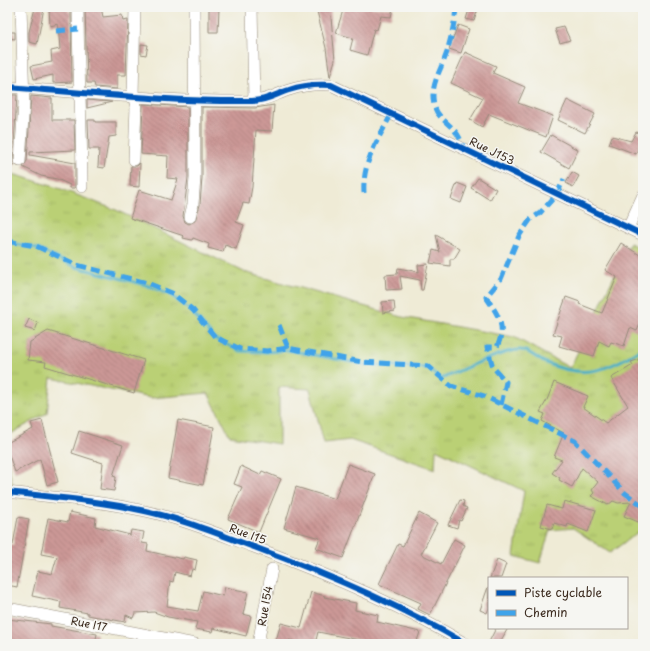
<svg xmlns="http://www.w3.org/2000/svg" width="650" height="651" font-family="'Playpen Sans',sans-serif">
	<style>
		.grass { fill: url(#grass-tufts); stroke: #7a7d4a }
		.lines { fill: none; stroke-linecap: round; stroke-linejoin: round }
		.stream { stroke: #49afc8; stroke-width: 3 }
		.building { fill: url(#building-back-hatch) }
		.street-casing { stroke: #958a7a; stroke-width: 12 }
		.street { stroke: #fff; stroke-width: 11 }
		.quiet { stroke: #3fa3ea; stroke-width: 5; stroke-dasharray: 10 5; stroke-linecap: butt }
		.cycleway-casing { stroke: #f6f6f2; stroke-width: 8 }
		.cycleway { stroke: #0057b8; stroke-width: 6 }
		.labels { text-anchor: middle; stroke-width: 3; stroke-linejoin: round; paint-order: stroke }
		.street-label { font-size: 11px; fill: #3b2a1e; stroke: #f6f6f2 }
	</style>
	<defs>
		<pattern id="grass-tufts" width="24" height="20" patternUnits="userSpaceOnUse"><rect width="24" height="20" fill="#bad075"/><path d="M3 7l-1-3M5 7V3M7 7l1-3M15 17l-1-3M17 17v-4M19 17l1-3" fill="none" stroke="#a1b365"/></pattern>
		<pattern id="building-back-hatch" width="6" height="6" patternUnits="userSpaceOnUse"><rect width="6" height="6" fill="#cc9896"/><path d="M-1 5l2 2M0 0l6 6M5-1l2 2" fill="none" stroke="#a77c7a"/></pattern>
	</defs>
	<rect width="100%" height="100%" fill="#f6f6f2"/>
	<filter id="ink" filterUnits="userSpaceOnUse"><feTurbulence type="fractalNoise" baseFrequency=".025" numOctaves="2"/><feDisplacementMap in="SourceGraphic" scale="8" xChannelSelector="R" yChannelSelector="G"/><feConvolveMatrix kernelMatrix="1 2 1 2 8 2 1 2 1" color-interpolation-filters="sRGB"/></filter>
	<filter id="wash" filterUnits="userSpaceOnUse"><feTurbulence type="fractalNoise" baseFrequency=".012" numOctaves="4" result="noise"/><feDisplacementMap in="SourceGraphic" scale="16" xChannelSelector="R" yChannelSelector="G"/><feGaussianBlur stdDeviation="0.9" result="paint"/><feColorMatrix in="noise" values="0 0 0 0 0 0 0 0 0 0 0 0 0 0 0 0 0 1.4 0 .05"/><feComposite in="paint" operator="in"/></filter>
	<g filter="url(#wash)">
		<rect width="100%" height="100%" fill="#efebd6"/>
		<!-- grass -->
		<path class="grass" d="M7,172L61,189L116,210L244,272L402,317L514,337L570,368L630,243L643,249V536L638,532L610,553L573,528L550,530L540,563L514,556L524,491L436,449L435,469L350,440L324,443L310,389L279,387V444L230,436L208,393L151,398L51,378L47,413L7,436Z
			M7,461L14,491L7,489Z"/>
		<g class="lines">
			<!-- stream -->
			<path class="stream" d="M7,243L36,248L76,267L146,285L171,295L192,312L215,339L240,351L267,352L288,350L362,364L428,368L441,379C457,372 506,348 521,350C529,350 538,360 546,363C587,380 607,370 643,348"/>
		</g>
		<g id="blocks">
			<!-- building -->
			<path class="building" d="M49,7H68L69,12L71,11L72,82L53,83V75L34,79L31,66L52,62L51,51L60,49L58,24L50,26Z
				M92,7H101L103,17L122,15L123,21L128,20L126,75H117V89L95,87L94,83H87L85,8Z
				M316,7H330L335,60L330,77L326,48Z
				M344,7L393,8L391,17L381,16L377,30L374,29L367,55L350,50L353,38L336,33Z
				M470,7L478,9L474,21L466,19Z
				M35,8H44L37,44L29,42V32Z
				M219,8L218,32H209V9Z
				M458,25L469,29L461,53L449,49Z
				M564,27L570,40L560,43L555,29Z
				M7,32H15V39L7,38Z
				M141,44L148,45L146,55L141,54Z
				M465,52L496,66L493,73L525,87L518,103L553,116L546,137L489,114L482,127L470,120L483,98L451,83Z
				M7,95H17L13,161L15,166L8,165L11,136H7Z
				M31,96L52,98V120H74L75,150L30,152V155L75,163V188H70V185L57,179L41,176L23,167L27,161Z
				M87,100L98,101L112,102L87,108Z
				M567,100L595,114L585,133L558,120Z
				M143,104L188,107V178L183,216L185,222L189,224L195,221L200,205L202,178V107L255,108L274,105L272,131L256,130L252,187L249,204L243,203L236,222L244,225L236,249L225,245L223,252L208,248L209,244L193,238L192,240L183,238L184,236L130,218L139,190L171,200L178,179L167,178L168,156L141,154Z
				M88,120H95V122H116V136L109,137L104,168L98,167L99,149H89Z
				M636,132L643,135L636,154L609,144L612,136L631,141Z
				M551,135L578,150L569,168L541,152Z
				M140,163L139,187L130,186L131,166H137Z
				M572,172L579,176L573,187L566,183Z
				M478,178L496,189L490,200L471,188Z
				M457,183L467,187L461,203L451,199Z
				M436,235L460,249L454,259H450V266L430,263L433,250L440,252Z
				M621,243L643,257V317L637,331L630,328L624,346L611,342L609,346L599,341L594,356L559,346L562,336L553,334L566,297L580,302L579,304L602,313L617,277L605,270Z
				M428,264L423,290H421L420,280L400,276L402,289L386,290L385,275L397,274L398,268L419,272L418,265Z
				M394,301L395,311L383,313L382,302Z
				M29,319L38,323L35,331L25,328Z
				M48,331L144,360L134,393L45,366L46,362L28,360L30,342Z
				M643,358V524L624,516L631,502L618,503L613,501L608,505L591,496L594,493L592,490L598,482L582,468L572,487L559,480L560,478L552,473L562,460L554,457L564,433L542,421L545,414L540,412L547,400L554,382L588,396L583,407L606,423L628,406L611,378L633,365L631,362Z
				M42,420L58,482L47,485L40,459L15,472L7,450V443L33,429L31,423Z
				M178,420L214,427L203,485L168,478Z
				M79,431L123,445L113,476L116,477L114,491L100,489L103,463L72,453Z
				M348,464L375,474L343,558L316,548L320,538L284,528L296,487L335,499Z
				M241,466L260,475L262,471L281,479L259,532L228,519L242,487L234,484Z
				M460,500L464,501L463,506L467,508L461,521L459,520L457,528L448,525Z
				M564,501L596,510L588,532L568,524L567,527L554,523L552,529L541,526L547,505L562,509Z
				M70,512L96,518L95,526L130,535L131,530L144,532L142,543L148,544L147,551L183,559L184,557L197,560L195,570L192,569L190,576L175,572L173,582L170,581L167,606L198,611L203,591L223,596L225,587L248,592L243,614L251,616L246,636L213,628L212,632L195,629L197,622L168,617L154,612L135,613L133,618L126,615L125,622L88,615V613L60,608L61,602L32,596L38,571L52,574L57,557L41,554L48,518L68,522Z
				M419,513L437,523L421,554L441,564L454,539L465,545L430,615L418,609L421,603L379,584L398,544L403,546Z
				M18,517L29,519L17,587L7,585V543L13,545Z
				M497,560L506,564L501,578H490Z
				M488,587L489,608L487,613L480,610Z
				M311,592L325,596L324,597L356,603L355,610L378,615L377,622L420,632L416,644H380L318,632L315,644H305L289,640L288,644H275L281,623L301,628Z
				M7,619L51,624V626L97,634L95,644H7Z
				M496,628H508L499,644H488Z"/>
		</g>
	</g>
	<g filter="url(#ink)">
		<use href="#blocks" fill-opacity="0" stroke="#958a7a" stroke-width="1"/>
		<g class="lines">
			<defs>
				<path id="street" d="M78,7C78,67 82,127 82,187
					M252,7L254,101
					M7,87C88,93 171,102 252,101C267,101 276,94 289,90C303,85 317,84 331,85L643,235
					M134,160L136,106L133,96L135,7
					M20,161L24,103L21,7
					M190,217L193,204L195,178L194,7
					M628,228L643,195
					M7,492C53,497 100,501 145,511C182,519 218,534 254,547C327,574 399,604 466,644
					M7,608L195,644
					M258,644L272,569"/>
			</defs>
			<!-- street casing -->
			<use href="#street" class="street-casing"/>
			<!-- street -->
			<use href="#street" class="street"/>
			<!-- quiet -->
			<path class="quiet" d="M456,7C455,22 451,37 447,52C441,71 428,87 435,108C439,121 459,127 463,147
				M56,31L78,29
				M364,193C362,162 378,140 392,113
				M7,241L36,246L77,265L147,283L172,293L193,310L215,337L240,349L267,351L288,348L362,362L428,366L451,386L484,396L575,441L625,493L643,506
				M279,325L288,348
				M501,405L506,382L493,367L487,347H497C507,326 498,315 486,297L501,279L519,236L530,220L540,213L557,194L564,179"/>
			<defs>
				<path id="cycleway" d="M7,87C88,93 171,102 252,101C267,101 276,94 289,90C303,85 317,84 331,85L643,235
					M7,492C53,497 100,501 145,511C182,519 218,534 254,547C327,574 399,604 466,644"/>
			</defs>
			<!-- cycleway casing -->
			<use href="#cycleway" class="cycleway-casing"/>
			<!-- cycleway -->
			<use href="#cycleway" class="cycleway"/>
		</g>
	</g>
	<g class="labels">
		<!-- street labels -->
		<g class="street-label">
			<text transform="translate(492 151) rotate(26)" y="4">Rue J153</text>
			<text transform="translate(248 534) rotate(20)" y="4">Rue I15</text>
			<text transform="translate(265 606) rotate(-80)" y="4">Rue I54</text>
			<text transform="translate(89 624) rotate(11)" y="4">Rue I17</text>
		</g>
	</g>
	<!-- margin -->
	<rect width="650" height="651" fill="none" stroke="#f6f6f2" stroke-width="24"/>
	<!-- legend -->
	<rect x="488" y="577" width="140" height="52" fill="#f6f6f2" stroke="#aba49d"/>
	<rect x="496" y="590" width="20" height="6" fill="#0057b8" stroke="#aba49d"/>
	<text x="524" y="597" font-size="12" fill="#3b2a1e">Piste cyclable</text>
	<rect x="496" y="610" width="20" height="6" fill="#3fa3ea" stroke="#aba49d"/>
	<text x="524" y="617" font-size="12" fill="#3b2a1e">Chemin</text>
</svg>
